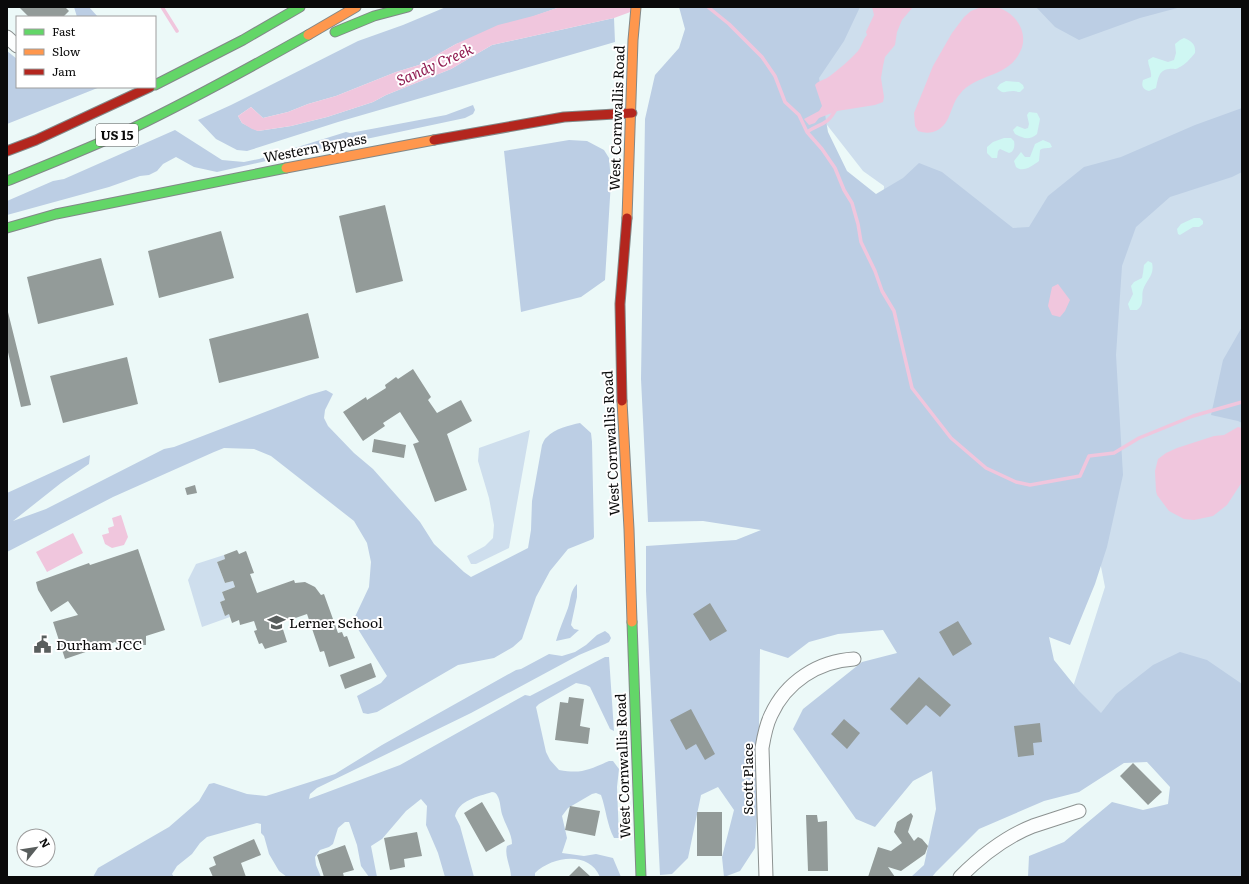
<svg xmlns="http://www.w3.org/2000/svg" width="1249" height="884" font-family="Literata,serif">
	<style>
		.green { fill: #cedeed }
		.forest { fill: #bccee4 }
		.sand { fill: #cff7f3 }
		.water { fill: #f0c6dd }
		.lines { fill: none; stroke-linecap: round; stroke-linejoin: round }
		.stream { stroke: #f0c6dd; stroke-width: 3.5 }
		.building { fill: #939b99 }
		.street-casing { stroke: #8c9291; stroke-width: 15 }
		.fast-casing { stroke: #828888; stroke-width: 11 }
		.slow-casing { stroke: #828888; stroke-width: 11 }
		.jam-casing { stroke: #828888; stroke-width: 11 }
		.street { stroke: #fcfefe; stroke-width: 13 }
		.fast { stroke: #63d668; stroke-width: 9 }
		.slow { stroke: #ff974d; stroke-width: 9 }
		.jam { stroke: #b3261e; stroke-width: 9 }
		.labels { text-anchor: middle; stroke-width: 4; stroke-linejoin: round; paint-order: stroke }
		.shield { fill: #fff; stroke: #545454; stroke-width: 1 }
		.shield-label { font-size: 13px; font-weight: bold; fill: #0a0a0a }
		.street-label { font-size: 14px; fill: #0a0a0a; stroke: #fff }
		.poi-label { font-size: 14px; fill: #0a0a0a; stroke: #fff; text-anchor: start }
		.water-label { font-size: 15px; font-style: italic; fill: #911d52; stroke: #fff }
	</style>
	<rect width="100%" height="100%" fill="#ecf9f8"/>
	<!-- green -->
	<path class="green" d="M834,7H1242V726L1109,735L1073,687L1105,587L1091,516L882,251L884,186L863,171L813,107L824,12Z
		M530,430L509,548L476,564H471L467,556L485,546L493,538L494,525L489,498L478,461L479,448Z
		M224,555L225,559L217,562L225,583L233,581L235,587L222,592L225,600L220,602L225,615L229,614L230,617L202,627L188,580L196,564Z"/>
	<!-- forest -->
	<path class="forest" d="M74,7H89L98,17H77Z
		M446,7H560L456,44L419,65L396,72L336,96L308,104L288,112L263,118L251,107L238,116L242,123L258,131L291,126L327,117L373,102L386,95L451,69L492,45L614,18L615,42L338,122L247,151L237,150L216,139L198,120L231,105L358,41L403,25Z
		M679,7H860L844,41L819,78L828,132L847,171L876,194L903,178L919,163L942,172L1013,228L1029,227L1048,196L1084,167L1121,157L1195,125L1242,108V172L1232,177L1170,197L1136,227L1122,266L1116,355L1123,475L1107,547L1095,584L1070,645L1049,637L1054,660L1079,691L1101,713L1116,694L1153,665L1180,652L1207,660L1242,684V877H1028L1029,856L1064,842L1112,802L1143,810L1168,804L1170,787L1147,762L1124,763L1079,792L1044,801L979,829L936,872L932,877H911L924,865L936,809L932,771L913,781L875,827L856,819L793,729L803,709L862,662L897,653L883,630L838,634L809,642L788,658L760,649L758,796L755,848L740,871L724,877L722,857L734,810L718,787L701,795L688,858L672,874L660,875L646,591V546L736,540L761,530L703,521L648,522L641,379L645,119L655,75L679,48L685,29Z
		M1036,7H1181L1140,18L1079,40L1055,27Z
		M7,51L17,59V87H100L7,124Z
		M473,105L475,110L473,114L465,118L319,149L217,172L194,167L176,157L163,164L157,171L149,175L140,176L109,187L7,215V201L53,181L64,179L175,130L222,160L244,162L259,159L346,132L350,133L446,115Z
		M569,140L587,141L604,150L609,158L611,181L605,280L581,297L521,312L504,151Z
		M1242,327V423L1238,421L1211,415L1223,360Z
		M326,390L333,394L325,410L324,418L328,426L354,453L373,469L420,522L434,544L464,572L471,577L528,548L531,530L532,501L542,445C543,443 544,439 547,437C554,429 570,425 580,423L591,433L592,442L594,537L593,539L568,549L550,571L536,597L522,639L513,647L494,658L458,665L377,712L368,714L363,713L357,696L381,683L387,676L353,621L369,587L371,562L367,543L354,521L271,456L254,449L224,448L214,452L113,497L7,552V493L90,455L89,464L61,483L13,521L46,509L164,449L174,447L309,395Z
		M577,584V597L571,625L574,629L579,630L570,638L556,641C559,630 564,619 568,608C571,599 570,591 577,584Z
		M605,631L609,634L611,638L609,642L605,644L579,655L471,713L317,788L310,794L309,799L400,765L525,695L530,696L605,657H609L614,731L610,729L590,687L586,685L576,683L539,704L536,707L546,752L550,760L559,770C582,774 588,770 609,761H613L619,769L617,787L619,838H614C607,825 606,809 601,795L596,793L592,794L568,808L562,816L567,838L562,853L584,856L596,854L613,858L621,877H600C589,851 553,856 535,873V877H511C511,867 504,855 507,846L512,844C512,834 506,826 503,817C500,810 501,801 497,795C495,792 495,793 492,792C477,797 459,800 455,816L460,826L474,877H445L438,853L426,825L427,806L421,799L406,811L382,839L371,846L377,877H369L361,866L357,845L349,822H345L338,828L333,844L329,847L320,850L315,857L316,865L321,877H287L279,871L269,854L264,836L261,833V824L257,823L207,837L200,843L192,854L177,866L172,874L174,877H93L98,868L169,827L199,801L209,784L214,783L247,794L266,796L335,774L382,745L516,670L521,669L549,654L562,656L575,652L586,645L597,635Z"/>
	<!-- sand -->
	<path class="sand" d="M1184,38C1192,41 1196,45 1195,53C1190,59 1185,65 1178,68C1175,70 1173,68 1169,69C1158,70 1158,80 1156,88L1149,91C1143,90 1141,86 1143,80L1151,77C1152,71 1148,66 1148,60L1153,57L1168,62L1174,60L1176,53L1175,44L1180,40Z
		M1006,81L1019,82L1023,85L1024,88L1020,92C1018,92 1015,91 1013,91C1005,91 1003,95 997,88L1000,84Z
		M1029,112L1037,113L1040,119L1037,134C1029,141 1023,138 1015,134L1013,130L1017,126L1025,129L1028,128L1029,124L1027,115Z
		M1004,138H1011L1014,141C1015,146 1014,152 1009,153L1000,149L998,151L997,158H992L987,153V147L993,142Z
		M1043,140L1050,143L1052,147C1048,149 1044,147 1040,150L1039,161C1032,166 1023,173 1016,167L1014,161L1021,152L1025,157H1030L1035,144Z
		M1194,218H1200L1203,221V224L1199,227H1193L1180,235L1178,234L1177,229L1181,224Z
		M1148,261L1152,263C1155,275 1146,280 1143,290C1141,297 1145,304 1137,310H1130L1128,304L1133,294L1131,286L1134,282L1142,278L1143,273L1144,265Z"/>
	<!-- water -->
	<path class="water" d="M560,7H644L614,18L492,45L451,69L386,95L373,102L327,117L291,126L258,131L252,129L242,123L238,116L251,107L263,118L288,112L308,104L336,96L396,72L419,65L456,44L498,25L533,16Z
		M872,7H913L902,20L897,32L895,45L885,57L883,66L881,78L884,97L883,102L875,105L837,111L819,118L815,123L809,125L804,119L819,111L822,106L815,85C819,80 825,80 830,76C840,68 850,60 858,51C862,46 863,39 867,35L866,32L874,15Z
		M981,7C987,7 994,6 999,8C1018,14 1030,36 1019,54C1006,78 975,74 960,94C949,106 952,126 933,132C928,133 924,133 918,131L915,126L914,113L933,66L952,33L964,17L971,11Z
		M1058,284L1070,300L1065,311L1060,317L1052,315L1048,306L1052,287Z
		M1238,427L1242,428V482L1227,505L1213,516L1194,520L1184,519L1169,511L1157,495L1156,491L1155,471L1158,459L1166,453L1177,448L1214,436L1224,435Z
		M121,515L128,537L124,545L112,548L105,544L102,535L109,533L108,528L114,526L112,518Z
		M73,533L83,553L47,572L36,552Z"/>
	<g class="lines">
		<!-- stream -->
		<path class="stream" d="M162,7L177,31
			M708,7L729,24L762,57L775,76L785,102L799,115L807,132L822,149L835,168L844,190L852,203L858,224L861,242L875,271L882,291L894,311L912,388L951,438L986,468L1016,482L1030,485L1080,476L1089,456L1114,453L1139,438L1193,416L1242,402
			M807,132C820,123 827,126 836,109"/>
	</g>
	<!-- building -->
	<path class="building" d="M19,7H65L69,11L63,17H29Z
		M385,205L403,281L356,293L339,216Z
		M221,231L234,278L159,298L148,251Z
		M101,258L114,305L38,324L27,277Z
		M7,308L31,405L21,407L7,348Z
		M308,313L319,358L219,383L209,339Z
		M127,357L138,404L63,423L50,376Z
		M413,369L431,397L428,400L437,413L461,400L472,421L447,434L467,490L435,502L413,444L419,442L400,412L383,423L385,426L363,441L343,412L366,397L367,400L386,388L385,385L396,377L398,379Z
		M374,439L406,445L404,458L372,452Z
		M195,485L197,493L187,495L185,488Z
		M138,549L165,630L146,636V645H119L115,642L65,659L53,622L78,615L68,601L51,612L38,590L36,582L89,563L90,565Z
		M237,550L239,554L246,551L254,573L250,574L257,593L294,580L295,583L305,582L315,587L321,595L324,594L338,633L342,632L344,637L347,636L355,658L329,667L324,651L320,652L307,614L281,623L287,642L265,649L262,643L259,644L254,631L257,630L254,621L240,625L239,620L232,623L229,614L225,616L220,602L225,600L222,592L235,587L233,581L225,583L217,562L225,559L224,555Z
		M710,603L727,631L710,641L693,614Z
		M958,621L972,644L953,656L939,632Z
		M371,663L376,677L345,689L340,675Z
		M919,677L951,705L940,717L926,705L907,725L890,709Z
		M569,697L584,699L580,726L590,728L588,744L555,740L560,702L568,703Z
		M691,709L715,754L705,760L696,744L686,750L670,720Z
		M844,719L860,733L847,749L831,734Z
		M1040,723L1042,742L1033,743L1034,755L1018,757L1014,726Z
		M1133,763L1162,792L1148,805L1120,776Z
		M482,802L505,841L486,852L464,813Z
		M570,806L600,811L595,836L565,830Z
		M697,812H722V856H697Z
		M911,813L913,816L908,832L914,841L918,837L922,839L928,846L925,854L901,871L888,867L895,877H868L878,847L891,851L902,843L894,832L897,822Z
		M806,815H817L818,822L827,821L828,871H808Z
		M417,832L422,856L404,859L405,867L390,870L384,838Z
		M254,839L261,855L241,863L246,877H213L209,868L216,865L213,857Z
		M345,845L354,870L343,873L344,877H324L317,855Z
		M579,866L591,877H568Z"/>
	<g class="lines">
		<defs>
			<path id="street" d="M7,37L17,46
				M766,877L762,748C764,736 766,725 771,715C786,682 818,661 854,659
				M960,877C981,856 1005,837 1033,826C1048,821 1064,816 1079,811"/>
			<path id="fast" d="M335,32L374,16L408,7
				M155,85L243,40L300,7
				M7,181C49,164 92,147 133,128C193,99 251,67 308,35
				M7,228L56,214L286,168
				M632,622L641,877"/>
			<path id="slow" d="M308,35L356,7
				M286,168L434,140
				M627,218L633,40L636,7
				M622,401L629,529L632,622"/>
			<path id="jam" d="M434,140L564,117L632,113
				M7,151L36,140L150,87
				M622,401L620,304L627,218"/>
		</defs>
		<!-- street casing -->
		<use href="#street" class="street-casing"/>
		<!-- fast casing -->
		<use href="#fast" class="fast-casing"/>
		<!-- slow casing -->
		<use href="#slow" class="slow-casing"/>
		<!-- jam casing -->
		<use href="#jam" class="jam-casing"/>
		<!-- street -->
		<use href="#street" class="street"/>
		<!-- fast -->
		<use href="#fast" class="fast"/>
		<!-- slow -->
		<use href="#slow" class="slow"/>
		<!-- jam -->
		<use href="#jam" class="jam"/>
	</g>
	<!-- icons -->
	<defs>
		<symbol id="school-bare" viewBox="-9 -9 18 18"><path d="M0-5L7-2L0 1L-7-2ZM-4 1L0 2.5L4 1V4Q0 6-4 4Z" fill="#595e5d" stroke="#fff" stroke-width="2.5" paint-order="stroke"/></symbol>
		<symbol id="civic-bare" viewBox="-9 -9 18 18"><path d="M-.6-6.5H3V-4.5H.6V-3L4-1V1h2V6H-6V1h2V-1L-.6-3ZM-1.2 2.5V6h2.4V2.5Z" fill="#595e5d" stroke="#fff" stroke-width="2.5" paint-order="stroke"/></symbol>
	</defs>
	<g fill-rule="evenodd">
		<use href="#school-bare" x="264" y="610" width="25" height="25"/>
		<use href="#civic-bare" x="30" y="632" width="25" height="25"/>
	</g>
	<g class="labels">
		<!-- shield labels -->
		<rect class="shield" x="96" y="124" width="42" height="22" rx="3"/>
		<g class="shield-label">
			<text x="117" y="140">US 15</text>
		</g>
		<!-- street labels -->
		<g class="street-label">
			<text transform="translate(617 118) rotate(-88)" y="5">West Cornwallis Road</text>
			<text transform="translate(315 148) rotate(-11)" y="5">Western Bypass</text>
			<text transform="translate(611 443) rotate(-93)" y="5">West Cornwallis Road</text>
			<text transform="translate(623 766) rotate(-92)" y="5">West Cornwallis Road</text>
			<text transform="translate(748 779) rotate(-90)" y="5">Scott Place</text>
		</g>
		<!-- poi labels -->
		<g class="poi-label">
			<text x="289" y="628">Lerner School</text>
			<text x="56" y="650">Durham JCC</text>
		</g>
		<!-- water labels -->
		<g class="water-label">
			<text transform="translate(435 65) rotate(-24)" y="5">Sandy Creek</text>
		</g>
	</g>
	<!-- border -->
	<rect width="1249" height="884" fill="none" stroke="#0a0a0a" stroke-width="16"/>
	<!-- legend -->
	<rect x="16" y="16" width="140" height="72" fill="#ffffff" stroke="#9d9d9d"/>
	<rect x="24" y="29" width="20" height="6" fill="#63d668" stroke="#9d9d9d"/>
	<text x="52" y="36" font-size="12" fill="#0a0a0a">Fast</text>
	<rect x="24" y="49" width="20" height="6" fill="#ff974d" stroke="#9d9d9d"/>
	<text x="52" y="56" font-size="12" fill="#0a0a0a">Slow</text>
	<rect x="24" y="69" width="20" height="6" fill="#b3261e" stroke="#9d9d9d"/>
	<text x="52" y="76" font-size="12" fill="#0a0a0a">Jam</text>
	<!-- north arrow -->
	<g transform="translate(36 848) rotate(60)"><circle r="19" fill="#ffffff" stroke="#9d9d9d"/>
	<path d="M0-3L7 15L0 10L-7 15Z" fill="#595e5d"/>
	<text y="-6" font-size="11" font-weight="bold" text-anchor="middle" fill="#0a0a0a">N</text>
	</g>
</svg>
